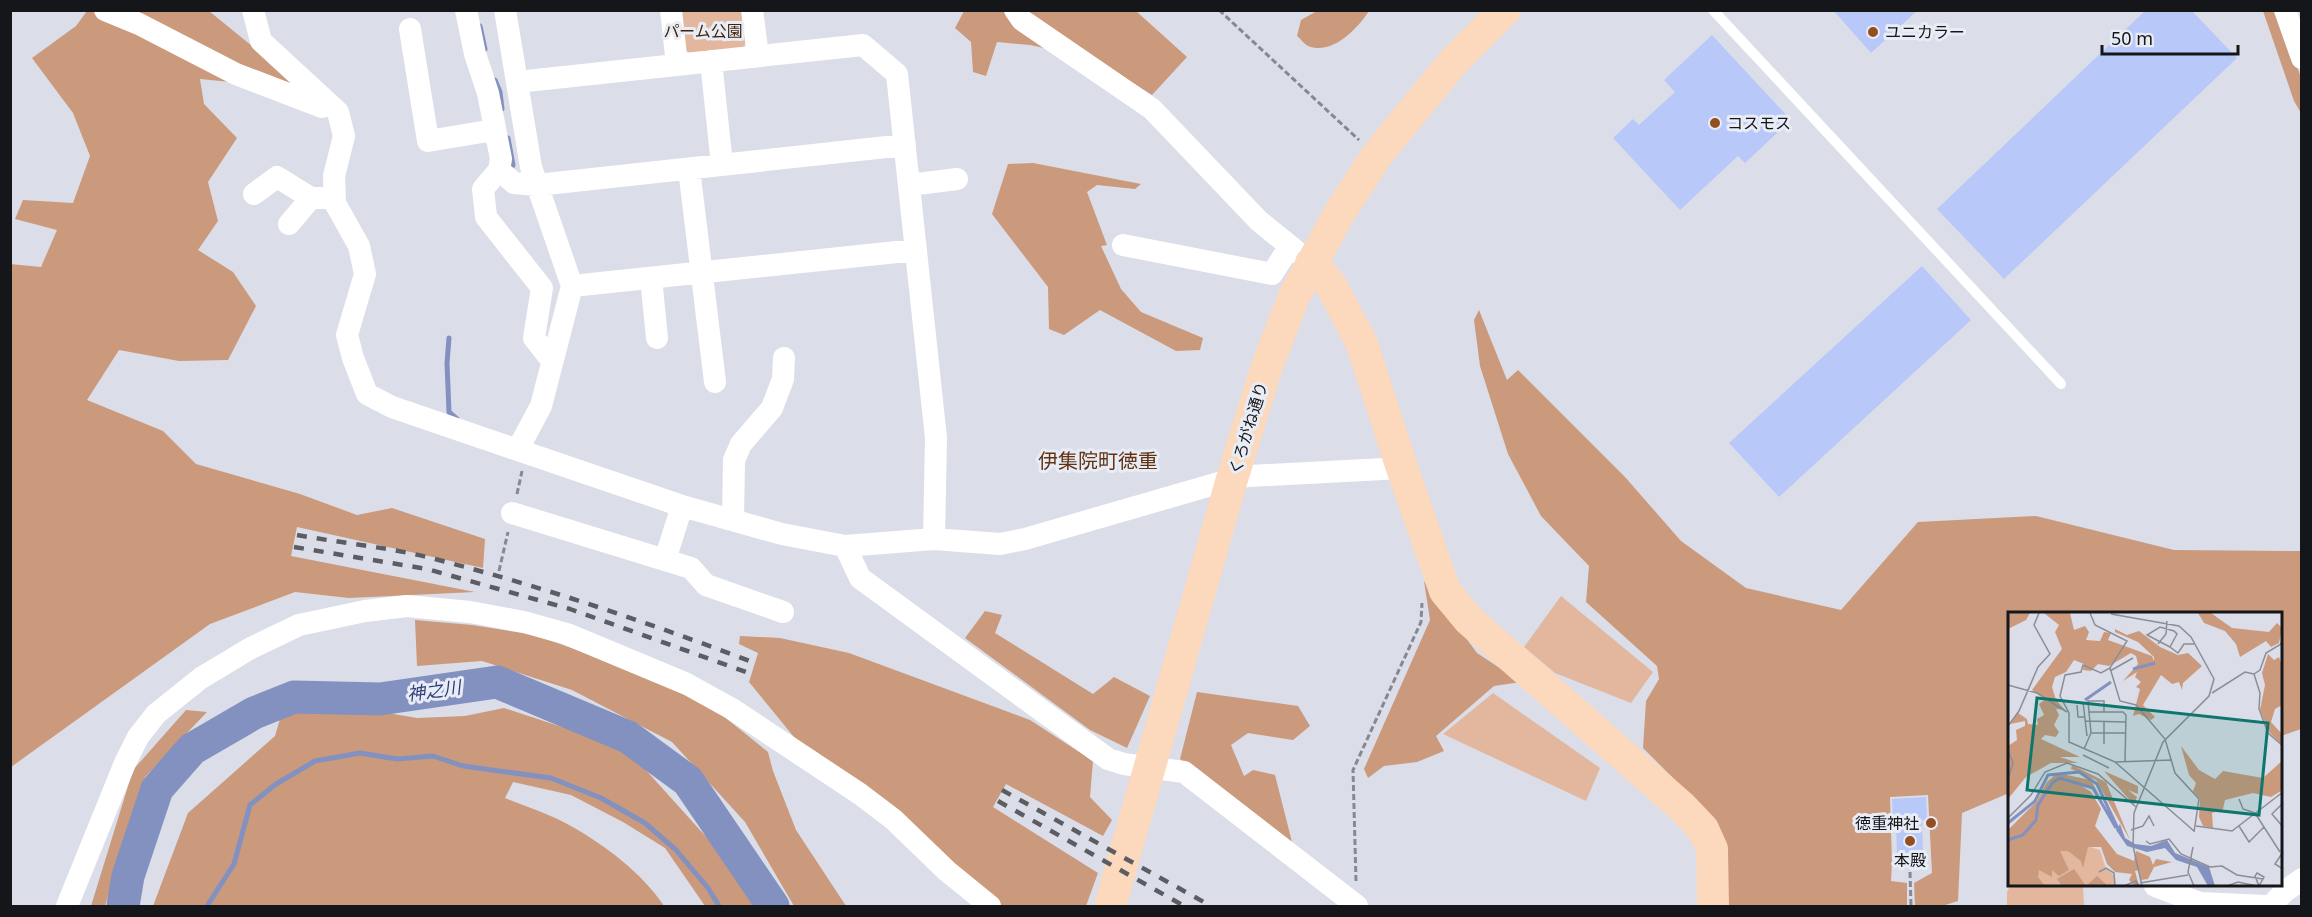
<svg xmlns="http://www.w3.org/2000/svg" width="2312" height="917" font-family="'Noto Sans','Noto Sans JP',sans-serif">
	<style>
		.green { fill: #e2b79e }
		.forest { fill: #cb997c }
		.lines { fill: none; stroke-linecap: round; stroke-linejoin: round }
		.stream { stroke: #8291c0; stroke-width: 5 }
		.river { stroke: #8291c0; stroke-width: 33 }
		.building { fill: #b7c8f9 }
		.path { stroke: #878990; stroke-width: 3; stroke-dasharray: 6 3; stroke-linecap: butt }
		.lane { stroke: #fff; stroke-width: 10 }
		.street { stroke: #fff; stroke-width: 22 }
		.secondary { stroke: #fcd8bc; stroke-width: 32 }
		.rail { stroke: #5b5d63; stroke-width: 4.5; stroke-dasharray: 10 10; stroke-linecap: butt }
		.poi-dot { fill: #934f21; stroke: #e8ecf5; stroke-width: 2 }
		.labels { text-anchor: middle; stroke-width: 6; stroke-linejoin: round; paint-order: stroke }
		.park-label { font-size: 16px; fill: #44230c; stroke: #e8ecf5 }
		.poi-label { font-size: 16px; fill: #15161a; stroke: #e8ecf5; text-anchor: start }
		.street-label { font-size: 16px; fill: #15161a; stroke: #e8ecf5 }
		.water-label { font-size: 18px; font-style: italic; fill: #303f7b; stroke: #e8ecf5 }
		.quarter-label { font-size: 20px; fill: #613213; stroke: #e8ecf5 }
		.inset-river { fill: none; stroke: #8291c0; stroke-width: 3 }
		.inset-road { fill: none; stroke: #8c8e96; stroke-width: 1.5 }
		.view { fill: #0f766e; fill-opacity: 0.15; stroke: #0f766e; stroke-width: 3 }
		.inset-edge { fill: none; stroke: #15161a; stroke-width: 3 }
	</style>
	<rect width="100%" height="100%" fill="#dbdee8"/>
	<!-- green -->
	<path class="green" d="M679,11H743L746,43L741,49L692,54L683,49Z
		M1561,596L1653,672L1631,703L1555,673L1524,647Z
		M1493,693L1600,768L1586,801L1443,734Z
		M2010,886H2083L2084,906H2007V892Z"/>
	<!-- forest -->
	<path class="forest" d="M87,11H209L296,82L290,88L200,79L204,104L237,138L208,182L218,221L198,250L233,272L256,306L228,360L179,361L119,350L87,400L163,431L196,464L300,494L357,515L392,508L485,539L483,568L297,527L291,556L475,592L349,598L295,592L210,624L11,767L10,264L41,267L57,230L15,219L23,200L73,203L90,156L73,113L32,58L76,26Z
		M964,11H1136L1187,57L1152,95L1095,59L1030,45L997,42L986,76L973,72L971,42L955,28Z
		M1317,11V10L1369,11C1358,28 1332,56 1308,46C1304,44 1301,39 1297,36L1301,20Z
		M2263,11H2278L2301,78V113L2294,101Z
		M1033,163L1141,184L1135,189L1097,185L1087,192L1107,245L1101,246L1121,289L1141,312L1203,338L1200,350L1176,351L1100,310L1064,335L1049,329L1048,287L992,214L1008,164Z
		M1479,310L1507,380L1518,370L1625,477L1681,541L1746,588L1841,610L1918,522L2036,516L2174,550L2301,551V729L2281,736L2280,614H2009V793L1962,813L1958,901L1942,906H1915L1914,883L1932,873L1928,795L1890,797L1892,863L1891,881L1907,883V906H1726L1680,785L1643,748L1646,701L1659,679L1657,666L1586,602L1589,566L1541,516L1508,454L1480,366L1474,320Z
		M1424,581L1477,653L1521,682L1494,686L1436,736L1444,751L1417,762L1384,766L1368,778L1364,769L1430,620Z
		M985,611L1002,615L995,633L1093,694L1114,677L1150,696L1127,748L1090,730L965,638Z
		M415,620L472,625L535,635L644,674L706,702L768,752L773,771L796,830L846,906H794L745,822L672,742L572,690L482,661L417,666Z
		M740,636L780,638L849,653L1030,720L1093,761L1090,797L1112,820L1103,836L1006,784L993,807L1098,873L1086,906H1000L794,737L749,682L758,653L739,644Z
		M1197,692L1298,706L1310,726L1293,740L1248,733L1231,745L1244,776L1253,770L1275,775L1293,846L1180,759Z
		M504,708L626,748L736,870L758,906H705L665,848L623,822L571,795L513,782L505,798C526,807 550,814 569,825C605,845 642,873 664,906H153L188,813L275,736L282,712L376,711L417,718L465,716Z
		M186,710L207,712L145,777L105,906H91L133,770Z"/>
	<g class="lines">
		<!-- stream -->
		<path class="stream" d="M480,26L485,49
			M495,80L500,92L502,109
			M508,138L513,165L509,173
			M449,338L447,363L449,412L457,419
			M207,906L234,864L250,805L276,784L315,761L360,753L397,759L433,756L463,766L551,778L601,798L645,823L676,850L708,888L719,906"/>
		<!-- river -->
		<path class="river" d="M123,906L128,876L157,789L192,749L254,713L294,697L380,699L497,682L628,737L688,781L773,906"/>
	</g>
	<!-- building -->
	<path class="building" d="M1833,10H1918L1871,53Z
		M2146,10H2191L2237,58L2004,279L1937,209Z
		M1712,35L1791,120L1745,163L1738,156L1680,210L1613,138L1633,119L1639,125L1675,92L1664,80Z
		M1922,266L1971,320L1779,497L1729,443Z
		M1926,797L1927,820H1922L1923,855H1918V859H1901V856H1897L1896,820L1893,821L1892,799Z"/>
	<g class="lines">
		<!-- path -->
		<path class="path" d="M1219,10L1359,140
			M517,494L522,471
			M499,571L508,532
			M1910,872L1911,906
			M1356,881L1353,770L1421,622L1422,603"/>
		<!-- lane -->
		<path class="lane" d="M1713,10L2061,384"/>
		<!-- street -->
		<path class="street" d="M105,10L139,24L236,74L322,107
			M253,10L261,41L338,112L344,136L334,176L335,203L359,246L365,274L347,335L353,358L367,394L392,407L682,506L782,534L845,546L934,539L1000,544L1025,539L1232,479L1249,476L1402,468
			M466,10L475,54L488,93L501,159L499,170L483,189L486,217L542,288L534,338L552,361
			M505,10L531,167L572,286L541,406L518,449
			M671,10L677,65
			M752,10L758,56
			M1015,10L1022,20L1152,109L1259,221L1311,263
			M2285,10L2302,58
			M410,29L428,141L494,130
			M711,61L722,165
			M517,82L863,45L897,74L936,438L934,539
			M689,169L715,382
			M499,170L514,183L537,185L905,145
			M909,185L957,179
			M254,194L277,177L311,198
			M289,224L311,198H324
			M1123,245L1272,274L1290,246
			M651,278L657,338
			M572,286L916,250
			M512,513L691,568L706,585L783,612
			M733,520L734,460L741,444L772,408L783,379L784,358
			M845,546L860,578L1108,759L1124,764L1184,772L1357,906
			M665,560L682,506
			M2155,886L2200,903L2265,906
			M67,906L125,763L138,737L156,714L201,678L251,648L299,625L365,611L407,606L470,612L524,622L567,634L687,684L732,709L860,794L893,819L947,871L990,906
			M2271,906L2284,892L2302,879"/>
		<!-- secondary -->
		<path class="secondary" d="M1311,263L1331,285L1362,344L1402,468L1445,591L1469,620L1682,807L1703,829L1712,849L1713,906
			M1110,906L1232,479L1266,369L1294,296L1340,212L1377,155L1453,62L1505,10"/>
		<!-- rail -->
		<path class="rail" d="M297,535C341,543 387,547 431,558C541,586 647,622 752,662
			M294,547L427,569L570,609L746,672
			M1002,790L1211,906
			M998,801L1184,906"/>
	</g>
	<!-- markers -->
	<g class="poi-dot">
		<circle cx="1873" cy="32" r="6"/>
		<circle cx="1715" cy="123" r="6"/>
		<circle cx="1931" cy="823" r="6"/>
		<circle cx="1910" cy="841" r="6"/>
	</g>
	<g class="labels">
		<!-- park labels -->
		<g class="park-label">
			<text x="703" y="37">パーム公園</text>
		</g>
		<!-- poi labels -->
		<g class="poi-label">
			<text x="1885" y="38">ユニカラー</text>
			<text x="1727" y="129">コスモス</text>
			<text x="1919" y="829" text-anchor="end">徳重神社</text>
			<text x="1910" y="866" text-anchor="middle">本殿</text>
		</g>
		<!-- street labels -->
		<g class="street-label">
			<text transform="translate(1248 428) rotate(-73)" y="6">くろがね通り</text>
		</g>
		<!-- water labels -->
		<g class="water-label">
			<text transform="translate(434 691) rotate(-8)" y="6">神之川</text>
		</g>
		<!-- quarter labels -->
		<g class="quarter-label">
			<text x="1098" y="468">伊集院町徳重</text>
		</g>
	</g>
	<!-- overview -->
	<g transform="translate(2008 612)">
		<rect width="274" height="274" fill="#dbdee8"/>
		<path d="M79,234L92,238L98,257L107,264L106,274H34L27,261L51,237Z" fill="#e2b79e"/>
		<path d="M0,1H22L18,8L0,17ZM36,1H62L66,18L77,14L81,20L78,28L92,29L96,20L103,21L100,28L144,44L146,49V45L130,30L107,20V17L119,23L131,19L152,35L170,43L180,41L194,54L175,71L174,78L171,70L164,72L153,63L135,93L147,105L143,108L131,102L125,104L132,77L128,75L133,70L127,65L129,60L115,69L130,52L128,44L123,41L101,54L90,52L83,59L75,58L76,52L66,48L58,60L47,65L44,75L48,88L57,98L48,97L51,103L46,113L51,120L48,125L37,123L33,127L72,145H52L70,151H43L18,165L0,187V134L9,128L8,118L17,114V109L2,112L10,101L19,107L20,112L30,113L29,107L36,103L31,92L38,87L24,78L54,37L47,20L51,13ZM190,1H203L224,16L261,20L269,11L274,16L271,31L263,35L258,29L232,45L228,32L217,19L196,11ZM260,42L266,48L271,45L274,54V93L267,97L263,110L274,122V133L261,120L252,98L257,73L254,61ZM173,134L191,158L207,167L215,159L255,166L274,149L273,179L263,185L245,181L217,188L215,197L204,201L205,216L195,214L191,205L192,187L185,179L188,171L181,163ZM64,153L98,170L122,228L88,168L63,157ZM96,159L130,174V182L120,178L129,185L126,193ZM49,161L83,168L98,197L86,178L71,172L83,180L93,197L87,214L109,242L126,249L128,239L142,245L145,253L148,247L164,250L146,255L140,267L133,268L131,258L127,259L131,274H127L121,268L124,262L107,260L99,252L93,235H80L75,256L73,249L60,239H52L61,258L51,264L44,258V265L31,258L30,265L37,274H0V218L29,189L39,170ZM66,257L78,274L89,264L100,274H54L49,267Z" fill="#cb997c"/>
		<path d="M112,212L117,226L127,232L143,234L159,228L167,241L201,255L207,274H200L189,255L168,248L157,236L139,240L119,234L108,218Z" fill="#8291c0"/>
		<path class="inset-river" d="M125,57L147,51M77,88L103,70M0,211L27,189L40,163L71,160L89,172L111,219M0,228L15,223L28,208L30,193L45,170L52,166L85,176L108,216"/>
		<path class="inset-road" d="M82,1L87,13L119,29L102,56L93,61L75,53L73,60L57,63L52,84L61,101V130L107,150L164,148M103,2L171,14L183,25L206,67L201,84L155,130L126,201L125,234L134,274M150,32L158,22L159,9M162,35L139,23L152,15L166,19L169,22L162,35L170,41L176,32H186M102,56L112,89L128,93L157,127L167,161L191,187L186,220M102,59L125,46M246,62L252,81L251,97L260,121L275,134M246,62L252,58L258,41L273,32L275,24M0,73L29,81L59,100M204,81L237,60L246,62M75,90L79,124M69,93L70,105H77M80,100H115L118,103L117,150M77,109L118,110M96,110V132M0,114L11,99L30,55L42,42L26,13L31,1M83,121H118M76,137L83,121L80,89H96V100M0,139L5,151L0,167M75,143L101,156M107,150L186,219M231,187L235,197L247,201L272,240M275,191L264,202L275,215M0,206L23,183L37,160L59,151L90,162L128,195M188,214L224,219L275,180M231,214L241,230L256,215M123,218L135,214L141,204L146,214M138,229L142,232L161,227L173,242L202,255L214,254L229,263L255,267M185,235L180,260L186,274M275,240L267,252L275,257M91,260L98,256L106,261L107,274M249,261L256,265L251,274L247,264ZM132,271L180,263M116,274L128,269L131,274M219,274L230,270L249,274"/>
		<path class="view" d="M29,86L260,111L251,203L19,178Z"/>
		<rect width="274" height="274" class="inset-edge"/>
	</g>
	<!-- border -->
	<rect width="2312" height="917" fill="none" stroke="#15161a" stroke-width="24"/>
	<!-- scale -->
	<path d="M2102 45v9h136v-9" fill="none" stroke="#15161a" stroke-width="3"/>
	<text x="2111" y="45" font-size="18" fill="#15161a" stroke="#e8ecf5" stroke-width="4.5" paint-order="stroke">50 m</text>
</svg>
